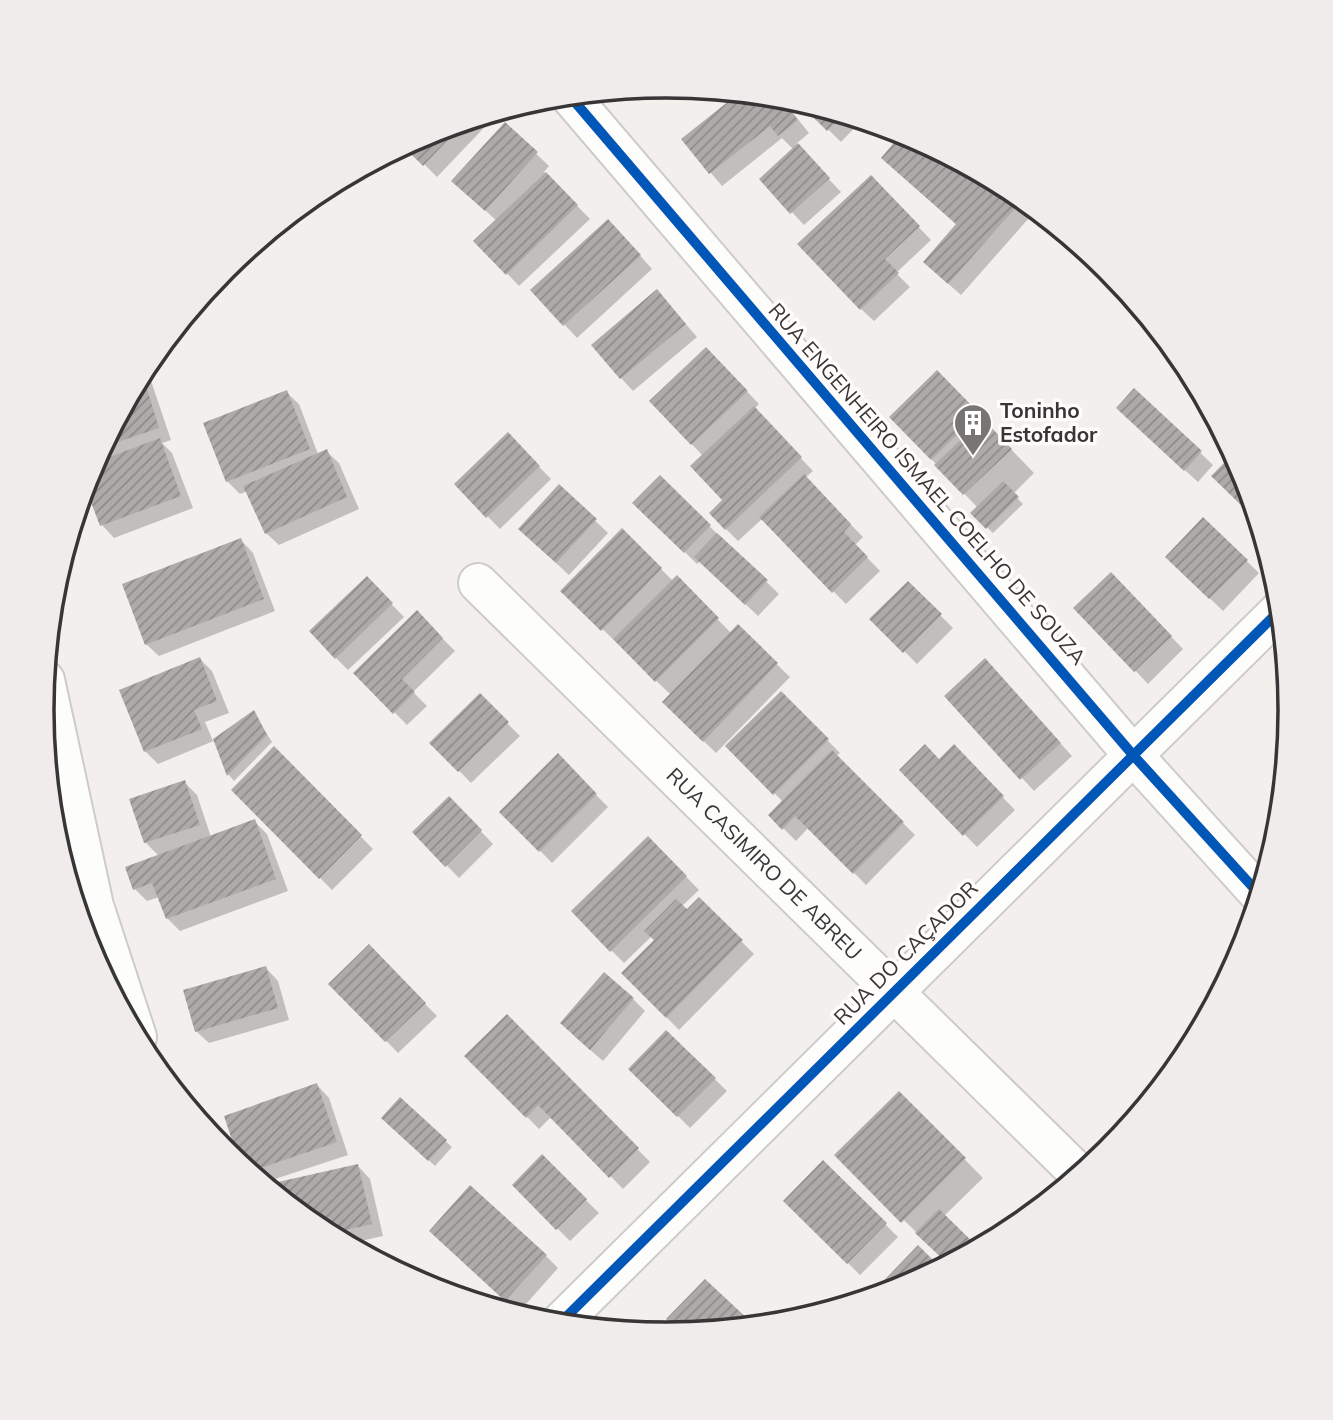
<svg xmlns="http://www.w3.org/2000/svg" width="1333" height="1420" font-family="Mulish,sans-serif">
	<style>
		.shadow { fill: #0003 }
		.building { fill: url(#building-hatch) }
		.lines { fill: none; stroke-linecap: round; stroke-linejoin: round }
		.street-casing { stroke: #cecccb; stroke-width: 42 }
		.secondary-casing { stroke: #cecccb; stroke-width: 42 }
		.street { stroke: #fdfdfc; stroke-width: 38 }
		.secondary { stroke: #fdfdfc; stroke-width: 38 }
		.cycleway-casing { stroke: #fffcfb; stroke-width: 15 }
		.cycleway { stroke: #0057b8; stroke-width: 10 }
		.labels { text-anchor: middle; stroke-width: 7; stroke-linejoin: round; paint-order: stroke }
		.poi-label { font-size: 21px; font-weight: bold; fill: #373535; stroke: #fffcfb; text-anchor: start }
		.street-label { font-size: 21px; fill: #373535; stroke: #fffcfb }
		.rim { fill: none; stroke: #373535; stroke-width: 3.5 }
	</style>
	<defs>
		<pattern id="building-hatch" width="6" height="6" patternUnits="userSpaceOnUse" patternTransform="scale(1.75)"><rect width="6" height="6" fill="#adabaa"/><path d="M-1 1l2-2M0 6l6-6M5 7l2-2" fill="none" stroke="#8e8c8b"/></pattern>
	</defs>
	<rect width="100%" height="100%" fill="#f2efed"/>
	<!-- shadow -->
	<path class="shadow" d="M742,93L780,97L809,133L796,144L841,192L804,225L761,179L794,150L782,138L722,186L683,140Z
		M798,100L862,120L841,142Z
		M500,111L437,177L405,145L428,133Z
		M505,124L549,166L544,172L590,219L519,286L476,241L497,221L466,193Z
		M905,133L979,172L1029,218L961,295L937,274L957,225L883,158Z
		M871,177L931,240L896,273L910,287L874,321L861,309Z
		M620,233L652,269L577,338L532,290Z
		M657,291L697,337L633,391L621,378Z
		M706,349L759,404L754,409L813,471L805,478L863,537L855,545L880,571L846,604L762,519L738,541L726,529L725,500L703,456L651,401Z
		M146,366L171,440L162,443L172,453L193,508L114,538L102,525L86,483Z
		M937,373L1034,473L1013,494L1023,504L993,533L972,513L978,508L891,417Z
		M1135,391L1213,465L1198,482L1130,420Z
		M286,392L299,404L318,454L326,451L339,463L359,509L279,545L266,533L248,491L240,494L227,481Z
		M507,434L551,479L500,529L456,484Z
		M1235,455L1244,471L1258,520L1214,476Z
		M660,478L779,594L758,616L700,561L697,564L635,503Z
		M559,486L608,533L569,575L532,541Z
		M1203,519L1259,573L1223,611L1167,557Z
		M622,530L673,581L677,578L731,633L738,627L790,677L716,753L664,702L671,695L563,591Z
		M241,540L253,553L275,611L159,656L146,644Z
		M1111,574L1183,649L1148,684L1076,608Z
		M367,579L404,617L348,670L336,658Z
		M908,583L953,628L917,664L872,619Z
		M417,613L455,651L413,692L427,706L407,725L356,673Z
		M200,659L212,671L229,713L205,722L213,741L254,713L272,742L234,781L229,775L216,740L158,764L145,751Z
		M997,673L1072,756L1034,791L1022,778Z
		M781,693L840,753L836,756L915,835L866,885L809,827L796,841L770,815L783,802L728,746Z
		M480,696L520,736L471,783L432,743Z
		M954,747L1015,810L977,847L902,770L939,761Z
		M274,749L373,849L332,890L233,790Z
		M558,756L608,807L552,863L502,812Z
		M184,782L197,795L211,837L254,821L267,834L288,891L180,931L167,918L159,897L147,901L135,889L159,856L145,842Z
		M449,798L493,844L459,878L414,832Z
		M648,838L699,890L682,906L687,912L699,899L754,954L679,1030L623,973L656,940L652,936L624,963L573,912Z
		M369,947L437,1016L398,1053L331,984Z
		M266,968L278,981L289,1020L209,1043L196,1031Z
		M633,999L645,1011L603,1061L574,1036Z
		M507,1016L650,1162L623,1189L552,1116L539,1129L467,1056Z
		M666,1032L727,1091L690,1128L631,1069Z
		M317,1085L329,1098L348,1155L263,1183L242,1166Z
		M899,1093L983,1178L944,1216L977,1248L949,1264L837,1155Z
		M400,1100L452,1147L435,1166L383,1118Z
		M542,1157L599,1213L570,1241L514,1185Z
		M823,1163L898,1237L860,1275L786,1201Z
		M358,1166L370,1179L383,1236L347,1244L319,1229L272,1190Z
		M444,1243L546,1256L558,1268L519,1312Z"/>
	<!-- building -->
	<path class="building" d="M739,93L780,97L798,120L778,136L770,126L709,174L681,139Z
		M795,99L844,114L827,131Z
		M466,121L423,166L403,146L428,133Z
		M505,122L538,152L485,211L451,181Z
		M903,132L985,176L1018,205L948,284L923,262L956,224L881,158Z
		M798,143L830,178L790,214L759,179Z
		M546,172L578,205L506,275L473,241Z
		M871,175L920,226L885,259L899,273L860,310L797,244Z
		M608,219L641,255L563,326L530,290Z
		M657,289L686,324L620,379L591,345Z
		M706,347L748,391L691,445L649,401Z
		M937,370L979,413L931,460L889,417Z
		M142,373L159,428L103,447Z
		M1134,388L1202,451L1184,471L1116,408Z
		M287,390L310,449L226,482L203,423Z
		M754,406L802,457L725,530L709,513L722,500L690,466Z
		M983,419L1012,449L963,495L934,465Z
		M508,432L540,466L486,518L454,484Z
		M160,438L181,496L100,526L85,486L94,463Z
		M327,449L347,497L265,534L243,486Z
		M1234,453L1253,501L1245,509L1211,476Z
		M804,474L851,524L844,532L868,557L832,593L759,517Z
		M660,475L711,525L684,553L632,503Z
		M1003,481L1019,497L986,529L970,513Z
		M559,484L597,519L556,563L518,529Z
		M1203,517L1248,560L1209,599L1165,557Z
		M622,528L662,568L601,631L560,591Z
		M717,533L768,580L745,605L694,557Z
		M241,538L264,599L145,645L122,584Z
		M1111,572L1172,636L1134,672L1073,608Z
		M677,575L719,618L655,682L613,639Z
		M367,576L393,603L335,659L309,631Z
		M908,581L942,614L903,653L869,619Z
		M417,610L443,638L402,679L415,692L393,714L353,673Z
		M738,624L778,663L703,742L662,702Z
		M200,657L217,701L194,710L202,729L144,752L119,690Z
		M985,658L1061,743L1020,780L944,696Z
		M781,691L829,739L773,795L725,746Z
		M480,693L509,722L458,772L429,743Z
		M254,710L267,735L227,776L213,739Z
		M925,744L939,759L954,744L1004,796L963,836L899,770Z
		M274,746L362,835L319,879L231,790Z
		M832,750L904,822L853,874L795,816L782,830L768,815Z
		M558,753L597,794L539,852L499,812Z
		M185,780L200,825L144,843L129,799Z
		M449,796L482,830L445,867L412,832Z
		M255,819L276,879L166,919L152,883L133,890L125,867Z
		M648,836L687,876L610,952L571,911Z
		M699,897L743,940L666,1018L621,973L654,940L644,931L676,899L687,909Z
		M369,944L426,1003L385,1042L328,984Z
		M266,966L278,1008L195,1032L183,990Z
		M604,972L634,998L590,1050L560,1023Z
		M507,1014L639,1148L609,1178L538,1105L526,1118L464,1056Z
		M666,1030L716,1078L677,1117L628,1069Z
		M317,1083L337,1142L249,1172L240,1164L224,1116Z
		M899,1091L966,1158L901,1223L834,1155Z
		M400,1097L447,1140L428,1161L381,1118Z
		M542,1154L587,1199L556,1230L512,1185Z
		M823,1160L887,1223L847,1264L783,1201Z
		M358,1164L372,1224L328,1234L270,1189L269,1184Z
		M470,1185L547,1255L505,1301L429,1231Z
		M939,1209L979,1248L948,1264L915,1233Z
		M918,1245L941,1268L905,1287L866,1299Z
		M705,1279L750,1321L745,1327L681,1333L666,1319Z"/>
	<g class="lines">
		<defs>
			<g id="street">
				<path d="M569,95L1133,755L1260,895"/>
				<path id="s1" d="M478,583L1080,1175"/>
				<path d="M559,1324L1281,609"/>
			</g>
			<path id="secondary" d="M45,680L94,906L137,1037"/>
		</defs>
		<!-- street casing -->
		<use href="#street" class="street-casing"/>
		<!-- secondary casing -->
		<use href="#secondary" class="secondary-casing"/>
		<!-- street -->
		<use href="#street" class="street"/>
		<!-- secondary -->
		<use href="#secondary" class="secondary"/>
		<defs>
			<path id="cycleway" d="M569,95L1133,755L1260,895
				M559,1324L1281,609"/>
		</defs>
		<!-- cycleway casing -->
		<use href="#cycleway" class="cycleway-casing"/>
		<!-- cycleway -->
		<use href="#cycleway" class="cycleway"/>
	</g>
	<!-- icons -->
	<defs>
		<symbol id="building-pin" viewBox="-11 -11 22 30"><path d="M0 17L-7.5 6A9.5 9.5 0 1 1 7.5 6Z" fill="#787675" stroke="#fffcfb"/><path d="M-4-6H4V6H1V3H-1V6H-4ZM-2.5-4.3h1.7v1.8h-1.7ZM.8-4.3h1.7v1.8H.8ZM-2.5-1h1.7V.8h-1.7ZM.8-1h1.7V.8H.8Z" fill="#fff"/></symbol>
	</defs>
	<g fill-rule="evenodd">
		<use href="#building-pin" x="951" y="401" width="44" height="60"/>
	</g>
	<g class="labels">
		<!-- poi labels -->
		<g class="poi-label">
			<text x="1000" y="418">Toninho<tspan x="1000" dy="24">Estofador</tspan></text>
		</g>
		<!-- street labels -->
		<g class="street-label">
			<text transform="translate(927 484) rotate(49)" y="7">RUA ENGENHEIRO ISMAEL COELHO DE SOUZA</text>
			<text dy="7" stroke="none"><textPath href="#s1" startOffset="401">RUA CASIMIRO DE ABREU</textPath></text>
			<text transform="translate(906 953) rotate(-45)" y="7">RUA DO CAÇADOR</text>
		</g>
	</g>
	<!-- crop -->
	<path d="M0 0H1333V1420H0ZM54 710a612 612 0 1 1 1224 0a612 612 0 1 1-1224 0Z" fill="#efeceb" fill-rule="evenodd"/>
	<path class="rim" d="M54 710a612 612 0 1 1 1224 0a612 612 0 1 1-1224 0Z"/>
</svg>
